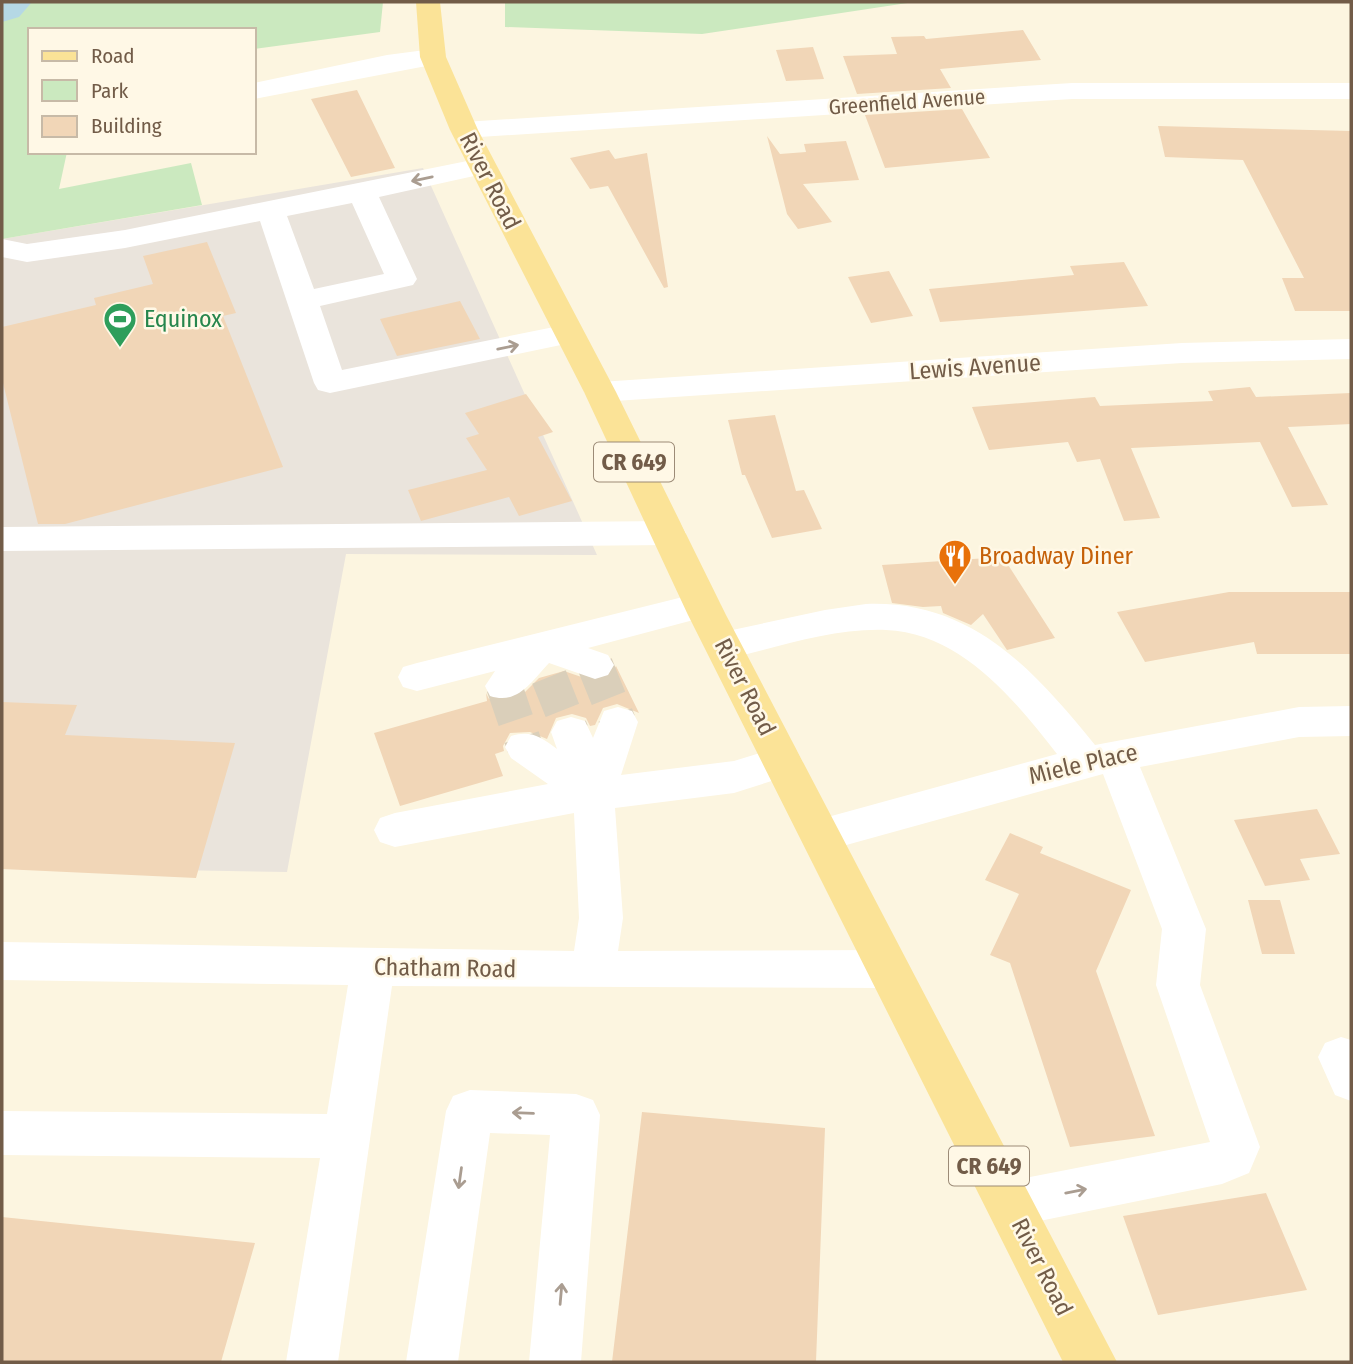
<svg xmlns="http://www.w3.org/2000/svg" width="1353" height="1364" font-family="'Fira Sans Condensed',sans-serif">
	<style>
		.industrial { fill: #eae4dc }
		.green { fill: #cbe9bf }
		.lines { fill: none; stroke-linecap: round; stroke-linejoin: round }
		.river { fill: #b5d8e5; fill-rule: evenodd }
		.building { fill: #f1d6b7 }
		.minor-tunnel { stroke: #dacfba; stroke-width: 36; stroke-dasharray: 36 18; stroke-linecap: butt }
		.minor { fill: #fff; fill-rule: evenodd }
		.major { fill: #fbe397; fill-rule: evenodd }
		.oneway { stroke: #aa9d91 }
		.labels { text-anchor: middle; stroke-width: 5; stroke-linejoin: round; paint-order: stroke }
		.far-street-label { font-size: 21px; fill: #725c48; stroke: #fff8e6 }
		.shield { fill: #fff8e6; stroke: #9c8b77; stroke-width: 2 }
		.shield-label { font-size: 23px; font-weight: bold; fill: #725c48 }
		.street-label { font-size: 24px; fill: #725c48; stroke: #fff8e6 }
		.leisure-label { font-size: 24px; fill: #27864d; stroke: #fff8e6; text-anchor: start }
		.food-label { font-size: 24px; fill: #c56008; stroke: #fff8e6; text-anchor: start }
	</style>
	<rect width="100%" height="100%" fill="#fcf5e0"/>
	<!-- industrial -->
	<path class="industrial" d="M423,168L597,555L346,554L287,872L2,867V239Z"/>
	<!-- green -->
	<path class="green" d="M2,2H383L380,32L254,49V30H30V152H67L59,189L191,163L202,205L2,239Z
		M505,2H914L702,34L505,27Z"/>
	<g class="lines">
		<!-- river -->
		<path class="river" d="M2,2H32L19,17L2,22Z"/>
	</g>
	<!-- building -->
	<path class="building" d="M1023,30L1041,60L940,69L951,88L857,94L843,56L897,54L891,37L924,36L926,39Z
		M813,47L824,79L786,81L776,50Z
		M357,90L395,168L351,177L311,99Z
		M962,109L990,158L885,168L865,115Z
		M1158,126L1351,131V311H1295L1282,278H1304L1243,160L1165,157Z
		M767,136L780,154L806,152L804,144L846,141L859,180L803,184L832,222L798,229L787,214Z
		M609,150L615,159L647,153L668,287L664,288L608,186L590,189L570,158Z
		M207,242L236,313L223,316L283,467L65,524H38L2,379V327L96,305L94,298L153,284L143,256Z
		M1124,262L1148,306L940,322L929,289L1074,275L1070,266Z
		M889,271L913,316L871,323L848,277Z
		M460,301L480,339L397,356L380,319Z
		M1250,387L1256,397L1351,393V424L1288,427L1328,505L1292,507L1260,442L1131,448L1160,518L1124,521L1100,459L1077,462L1068,442L989,450L972,407L1095,397L1100,406L1213,401L1208,391Z
		M526,394L553,432L538,437L572,501L519,516L509,497L421,521L408,490L487,470L466,438L479,434L465,413Z
		M775,415L796,491L804,490L822,529L772,538L745,475H742L728,420Z
		M1003,557L1055,638L1007,650L983,614L971,625L943,613L941,606L923,607L892,603L882,565Z
		M1229,592H1351V654H1257L1254,642L1145,662L1117,612Z
		M616,666L639,713L617,704L603,708L595,725L590,726L586,718L572,714L556,718L547,739L530,732L510,733L503,746L504,751L495,754L503,776L400,806L374,733L487,701L486,693L489,699L509,700L525,692L539,678L564,671L596,682L609,678Z
		M2,702L77,705L65,735L235,743L196,878L2,869Z
		M1317,809L1340,854L1300,859L1310,880L1265,886L1234,820Z
		M1010,833L1043,847L1040,853L1131,890L1096,971L1155,1136L1070,1147L1010,963L990,955L1019,894L985,880Z
		M1248,900H1280L1295,954H1262Z
		M642,1112L825,1128L816,1362H612Z
		M1266,1193L1307,1290L1158,1315L1123,1216Z
		M2,1217L255,1243L221,1362H2Z"/>
	<g class="lines">
		<!-- minor-tunnel -->
		<path class="minor-tunnel" d="M595,665L618,722
			M549,677L571,732
			M504,686L525,747"/>
		<!-- minor -->
		<path class="minor" d="M433,49L442,51L446,57L442,63L254,99V83L387,55Z
			M1072,83H1351V99H1072L464,138L454,136L450,130L454,124L464,122Z
			M482,158L492,160L496,166L492,172L379,197L417,279L413,285L320,306L342,370L569,324L580,327L585,334L580,341L330,393L318,390L314,383L260,221L125,248L27,262L2,257V239L27,244L125,230ZM352,203L384,274L314,289L287,216Z
			M1351,339V359L1182,363L600,402L588,399L584,392L588,385L600,382L1182,343Z
			M668,521L681,524L686,533L681,542L668,545L2,551V527Z
			M703,592L716,596L721,605L716,614L588,648L608,655L614,665L608,675L595,679L549,663C531,682 518,705 490,696L485,686L495,671L417,691L403,687L398,677L403,667L417,663Z
			M866,604C972,600 1033,669 1095,745L1299,707L1351,706V736L1299,737L1140,767L1206,929L1200,985L1260,1147L1249,1173L1222,1184L1010,1227L993,1220L986,1204L993,1188L1010,1181L1210,1142L1156,985L1162,929L1103,774L821,852L806,847L800,835L806,823L1057,754C1015,700 961,633 886,630C831,628 776,648 723,660L710,656L704,646L710,636L723,632L825,610Z
			M618,707L632,711L638,722L621,775L734,761L783,746L797,751L803,762L797,773L734,793L615,808L623,918L618,951L887,950L903,956L909,969L903,982L887,988L392,986L338,1362H286L320,1158L2,1155V1111L327,1114L348,985L2,980V942L574,951L579,918L574,813L395,847L380,842L374,830L380,818L395,813L548,784L511,758L505,747L511,736C531,730 541,737 557,749L551,732L557,721L571,717L585,721L593,738L604,711Z
			M1341,1037L1351,1040V1101L1335,1095L1318,1057L1325,1043Z
			M470,1090L576,1094L593,1100L600,1115L581,1362H529L550,1135L490,1133L458,1362H406L446,1111L453,1096Z"/>
		<!-- major -->
		<path class="major" d="M416,2H440L446,57L478,130L616,392L726,615L1117,1362H1063L688,615L584,392L450,130L420,57Z"/>
	</g>
	<!-- one-way arrows -->
	<defs><path id="oneway-shaft" d="M-6 0H5M1.5-3L5.5 0L1.5 3" fill="none" stroke-width="1.6" stroke-linecap="round" stroke-linejoin="round" transform="scale(1.75)"/></defs>
	<g class="oneway">
		<use href="#oneway-shaft" transform="translate(422 179) rotate(168)"/>
		<use href="#oneway-shaft" transform="translate(508 347) rotate(-12)"/>
		<use href="#oneway-shaft" transform="translate(523 1113) rotate(-178)"/>
		<use href="#oneway-shaft" transform="translate(460 1178) rotate(98)"/>
		<use href="#oneway-shaft" transform="translate(1076 1191) rotate(-11)"/>
		<use href="#oneway-shaft" transform="translate(561 1294) rotate(-85)"/>
	</g>
	<!-- icons -->
	<defs>
		<symbol id="stadium-pin" viewBox="-11 -11 22 30"><path d="M0 17L-7.5 6A9.5 9.5 0 1 1 7.5 6Z" fill="#2e9e5b" stroke="#fff8e6"/><path d="M0-5a6.5 5 0 1 0 0 10a6.5 5 0 1 0 0-10ZM-3.5-1.8h7v3.6h-7Z" fill="#fff"/></symbol>
		<symbol id="restaurant-pin" viewBox="-11 -11 22 30"><path d="M0 17L-7.5 6A9.5 9.5 0 1 1 7.5 6Z" fill="#e8710a" stroke="#fff8e6"/><path d="M-5-6h1v4h1v-4h1v4h1v-4h1v5L-1.5 .5V6h-2V.5L-5-1ZM5-6V6H3V1.5H1.5Q1.5-4 5-6Z" fill="#fff"/></symbol>
	</defs>
	<g fill-rule="evenodd">
		<use href="#stadium-pin" x="101" y="300" width="38" height="52"/>
		<use href="#restaurant-pin" x="936" y="537" width="38" height="52"/>
	</g>
	<g class="labels">
		<!-- far-street labels -->
		<g class="far-street-label">
			<text transform="translate(907 102) rotate(-4)" y="7">Greenfield Avenue</text>
		</g>
		<!-- shield labels -->
		<g class="shield">
			<rect x="594" y="442.5" width="80" height="39" rx="5"/>
			<rect x="949" y="1146.5" width="80" height="39" rx="5"/>
		</g>
		<g class="shield-label">
			<text x="634" y="470">CR 649</text>
			<text x="989" y="1174">CR 649</text>
		</g>
		<!-- street labels -->
		<g class="street-label">
			<text transform="translate(490 181) rotate(63)" y="8">River Road</text>
			<text transform="translate(975 367) rotate(-4)" y="8">Lewis Avenue</text>
			<text transform="translate(745 687) rotate(63)" y="8">River Road</text>
			<text transform="translate(1083 764) rotate(-13)" y="8">Miele Place</text>
			<text transform="translate(445 968) rotate(1)" y="8">Chatham Road</text>
			<text transform="translate(1042 1267) rotate(63)" y="8">River Road</text>
		</g>
		<!-- leisure labels -->
		<g class="leisure-label">
			<text x="144" y="327">Equinox</text>
		</g>
		<!-- food labels -->
		<g class="food-label">
			<text x="979" y="564">Broadway Diner</text>
		</g>
	</g>
	<!-- border -->
	<rect width="1353" height="1364" fill="none" stroke="#725c48" stroke-width="7"/>
	<!-- legend -->
	<rect x="28" y="28" width="228" height="126" fill="#fff8e6" stroke="#c7baa7" stroke-width="2"/>
	<rect x="42" y="51" width="35" height="10" fill="#fbe397" stroke="#c7baa7" stroke-width="2"/>
	<text x="91" y="63" font-size="21" fill="#725c48">Road</text>
	<rect x="42" y="80" width="35" height="21" fill="#cbe9bf" stroke="#c7baa7" stroke-width="2"/>
	<text x="91" y="98" font-size="21" fill="#725c48">Park</text>
	<rect x="42" y="116" width="35" height="21" fill="#f1d6b7" stroke="#c7baa7" stroke-width="2"/>
	<text x="91" y="133" font-size="21" fill="#725c48">Building</text>
</svg>
